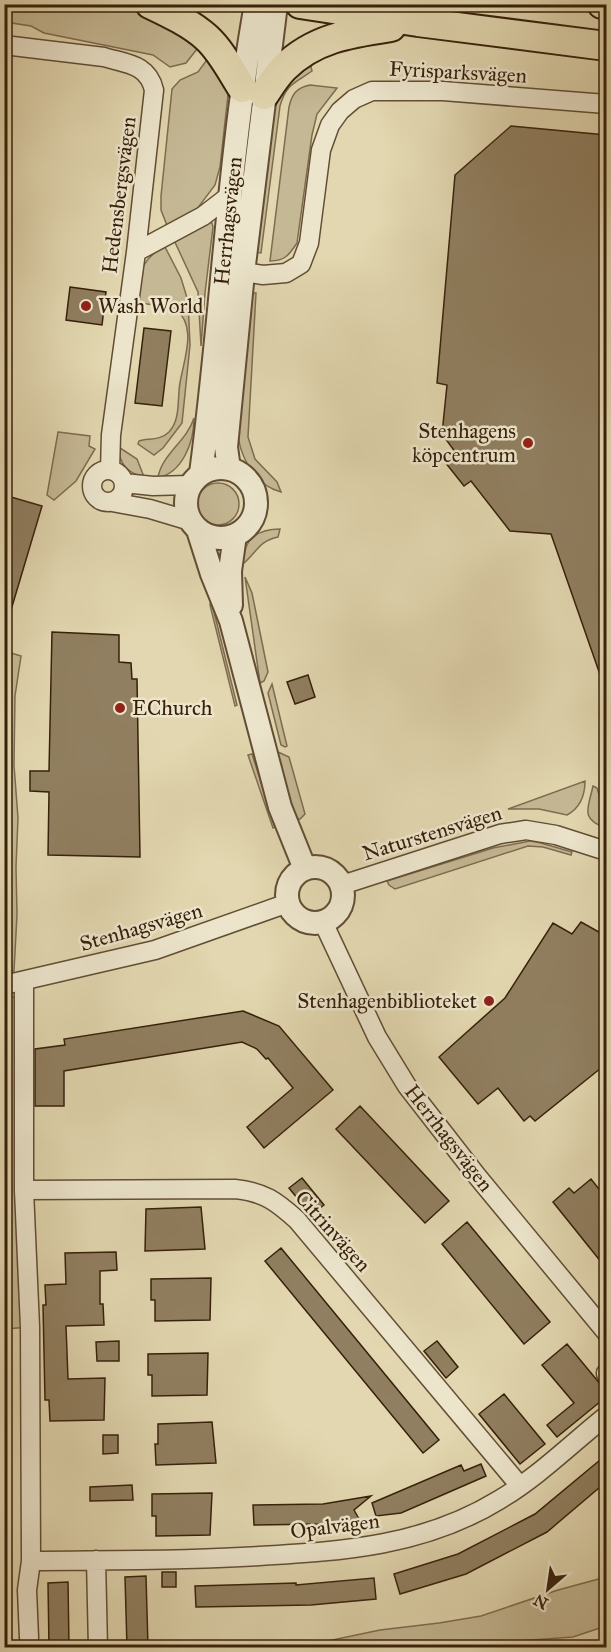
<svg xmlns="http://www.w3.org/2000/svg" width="611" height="1652" font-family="'IM FELL Great Primer',serif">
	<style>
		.green { fill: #c5b894; stroke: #7e6c4f; stroke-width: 1.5 }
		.building { fill: #907f60; stroke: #37200a; stroke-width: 1.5 }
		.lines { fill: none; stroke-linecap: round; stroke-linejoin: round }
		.minor-casing { stroke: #624e34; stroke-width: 21 }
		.tertiary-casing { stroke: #624e34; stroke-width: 26 }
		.primary-casing { stroke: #37200a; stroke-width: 32 }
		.minor { stroke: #ece5cc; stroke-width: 18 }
		.tertiary { stroke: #ece5cc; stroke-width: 22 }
		.primary { stroke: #e2d7b0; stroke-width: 28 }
		.poi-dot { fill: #8f2418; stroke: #ece5cc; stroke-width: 2 }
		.labels { text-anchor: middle; stroke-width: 5; stroke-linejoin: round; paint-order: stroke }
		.street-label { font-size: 21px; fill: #37200a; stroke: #ece5cc }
		.poi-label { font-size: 21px; fill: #37200a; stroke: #ece5cc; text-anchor: start }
	</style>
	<rect width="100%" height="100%" fill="#e2d7b0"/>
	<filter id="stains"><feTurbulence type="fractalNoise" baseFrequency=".00333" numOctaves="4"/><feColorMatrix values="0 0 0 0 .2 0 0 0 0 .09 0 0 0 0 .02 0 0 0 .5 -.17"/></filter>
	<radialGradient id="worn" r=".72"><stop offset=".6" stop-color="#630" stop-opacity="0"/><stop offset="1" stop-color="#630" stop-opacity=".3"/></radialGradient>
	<!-- green -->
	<path class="green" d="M4,5H119L144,12L201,44L186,63L170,67L153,55L44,33L31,26L5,22Z
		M308,55L312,71C295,83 286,84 280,106L261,253L255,252L272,107Z
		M209,57L227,87L228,95L220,167L215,185L197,209L168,228L161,210V196L172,89L180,80L198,72Z
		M310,85L337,88L317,114L312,135L297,243C289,255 285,261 270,261L289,107C292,94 296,88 310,85Z
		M208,222L212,223L213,227L205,293L201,346L198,292L174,240Z
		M164,245L181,278L188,301L190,345L182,423L163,448L154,455L138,444L139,441C148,438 160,441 169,432C181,419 177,399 180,383C184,358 198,327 175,308L133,302C141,272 138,264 164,245Z
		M253,293H256L248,437L255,459L277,482L281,492C254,485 239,456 237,428L249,300Z
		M194,418C194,442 183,472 158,478C161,455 187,441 194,418Z
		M58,432L90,436L89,446L95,449L76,481L54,500L47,495Z
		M117,446L137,459L144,477C126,473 120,463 117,446Z
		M197 504a21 21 0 1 1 42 0a21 21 0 1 1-42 0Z
		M280,529L278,537C259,541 257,552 243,564C243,540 257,529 280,529Z
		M245,577L252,593L268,672L264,681L260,683Z
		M211,600L237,705L235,706L210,605Z
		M5,651L21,656L15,696L14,765L18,818L16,867L17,915L14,971L5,972Z
		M272,684L287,746L285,747L281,745L268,693Z
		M278,752L289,757L305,814L300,819L295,820L276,753Z
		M252,754L275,827L273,828L248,755Z
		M585,781C585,796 580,808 567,815L539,809H508Z
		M593,786L597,788L606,816V828C580,819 588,809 593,786Z
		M530,841L541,843L572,852L571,855L543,847L528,846L395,889L389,885L387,881L493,848Z
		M11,995L23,1005L30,1327L5,1329L4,997Z
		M606,1577V1626L573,1637L424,1648L312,1647L323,1642L380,1630L439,1623L481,1616L558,1590Z"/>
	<!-- building -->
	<path class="building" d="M511,126L606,135V686H604L551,534L510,531L471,481L464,486L445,462L456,453L442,434L447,385L437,383L455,175Z
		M70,287L106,292L102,325L66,320Z
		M144,328L171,331L162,406L135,403Z
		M4,495L42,506L8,620L4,619Z
		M52,632L119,635V662L131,663L132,679H137L140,857L48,855L49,792L30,791V771H49Z
		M308,675L315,697L295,704L287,682Z
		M581,922L606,936V1064L535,1121L530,1116L524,1121L498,1088L478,1104L439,1057L505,998L553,923L572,934Z
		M243,1011L279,1026L333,1090L264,1148L247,1127L293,1088L268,1058L266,1059L257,1049L242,1042L64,1071V1106H35V1049L65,1045L64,1039Z
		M360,1106L449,1201L425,1223L336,1129Z
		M302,1178L324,1205L311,1215L289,1188Z
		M591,1179L606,1198V1268L553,1202L569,1188L574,1193Z
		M201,1207L205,1249L145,1251L146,1209Z
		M467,1222L550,1322L524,1344L442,1244Z
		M281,1248L439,1440L423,1453L265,1261Z
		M116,1252L117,1270L100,1271V1304H103L104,1325L66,1326L68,1379L105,1378L104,1420L50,1421L49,1400H45L43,1305H46L45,1285L66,1284L65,1253Z
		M211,1278L210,1320L155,1321V1300H151V1279Z
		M119,1341V1361H97L96,1342Z
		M437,1341L458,1367L446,1378L424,1351Z
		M567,1344L606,1391V1397L557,1437L547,1425L574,1403L542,1365Z
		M208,1353L207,1395L152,1396V1375H148V1354Z
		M504,1394L545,1444L520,1464L479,1414Z
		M212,1422L216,1463L156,1465L155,1444H158V1424Z
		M103,1435H118V1453L103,1454Z
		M606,1455V1482L547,1532L466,1574L400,1594L394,1574L458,1554L535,1514Z
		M481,1464L486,1476L401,1513L376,1516L372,1503L461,1465L464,1471Z
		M132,1485L133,1500L90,1501V1487Z
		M212,1493L210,1535L156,1536V1516H152V1494Z
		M371,1496L354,1510L359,1519L326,1524L254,1525L253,1505L323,1504Z
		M162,1572H176V1587H162Z
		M146,1576L148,1647H127L125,1577Z
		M374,1578L376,1599L311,1605L196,1607L195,1586L296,1583V1585Z
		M68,1582L69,1647H49L48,1583Z"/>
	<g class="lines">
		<defs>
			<path id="minor" d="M4,45L104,57C127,64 148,64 154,90L136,252L111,435L110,470
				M136,252L203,216L229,196
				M230,270L263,275L286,273L301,264L309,243L321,150L330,125L340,111L354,99L372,91H443L606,104
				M92 486a16 16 0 1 1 32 0a16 16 0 1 1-32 0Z
				M124,483L153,486L190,485
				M112,502L150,509L190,521
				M342,885L500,834L526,830L556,835L606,851
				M323,922L377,1037L407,1086L477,1176L606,1332
				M24,981V1190L30,1327L31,1561L27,1590L29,1638
				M4,985L155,950L288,903
				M24,1190L235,1189C264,1192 276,1201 297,1220L520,1486
				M606,1373V1374
				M96,1560L98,1648
				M31,1561C107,1560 183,1561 259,1556C344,1551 424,1546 499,1500C538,1477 571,1444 606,1416"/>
			<path id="tertiary" d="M186 503a35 35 0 1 1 70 0a35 35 0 1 1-70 0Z
				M229,469L226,447L243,273L276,4
				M201,473C222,317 228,160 256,4
				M198,530L212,574L231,621L280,807L305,869
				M231,605L230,571L235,535
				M287 895a28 28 0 1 1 56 0a28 28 0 1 1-56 0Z"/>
			<path id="primary" d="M150,4C169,13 192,24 207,38C222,52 231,71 242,88
				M300,4L418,22L606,46
				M602,4L606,5
				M264,95C270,86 276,76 284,68C314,38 351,33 391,27"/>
		</defs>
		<!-- minor casing -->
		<use href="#minor" class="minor-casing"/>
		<!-- tertiary casing -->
		<use href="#tertiary" class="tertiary-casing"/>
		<!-- primary casing -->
		<use href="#primary" class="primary-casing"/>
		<!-- minor -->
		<use href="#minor" class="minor"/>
		<!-- tertiary -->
		<use href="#tertiary" class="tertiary"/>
		<!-- primary -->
		<use href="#primary" class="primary"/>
	</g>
	<!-- markers -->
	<g class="poi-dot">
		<circle cx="86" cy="306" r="6"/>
		<circle cx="528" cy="443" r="6"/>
		<circle cx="120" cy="708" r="6"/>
		<circle cx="489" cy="1001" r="6"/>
	</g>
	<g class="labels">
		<!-- street labels -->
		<g class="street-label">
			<text transform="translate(458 72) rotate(3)" y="7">Fyrisparksvägen</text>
			<text transform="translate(119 195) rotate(-83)" y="7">Hedensbergsvägen</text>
			<text transform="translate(228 221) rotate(-84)" y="7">Herrhagsvägen</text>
			<text transform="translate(432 833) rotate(-17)" y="7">Naturstensvägen</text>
			<text transform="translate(141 927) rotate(-16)" y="7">Stenhagsvägen</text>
			<text transform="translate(449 1138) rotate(52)" y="7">Herrhagsvägen</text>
			<text transform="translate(333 1231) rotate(48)" y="7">Citrinvägen</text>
			<text transform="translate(335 1526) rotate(-7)" y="7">Opalvägen</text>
		</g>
		<!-- poi labels -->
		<g class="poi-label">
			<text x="98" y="313">Wash World</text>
			<text x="516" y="438" text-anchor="end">Stenhagens<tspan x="516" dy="24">köpcentrum</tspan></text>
			<text x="132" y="715">EChurch</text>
			<text x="477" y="1008" text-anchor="end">Stenhagenbiblioteket</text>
		</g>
	</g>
	<!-- margin -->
	<rect width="611" height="1652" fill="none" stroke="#e2d7b0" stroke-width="24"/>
	<rect x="6" y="6" width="599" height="1640" fill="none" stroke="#37200a" stroke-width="3"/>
	<rect x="12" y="12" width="587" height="1628" fill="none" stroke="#37200a" stroke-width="1.5"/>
	<!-- north arrow -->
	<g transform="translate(548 1589) rotate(209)" stroke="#ece5cc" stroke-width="4.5" paint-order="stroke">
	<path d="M0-4.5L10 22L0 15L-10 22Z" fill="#37200a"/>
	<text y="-9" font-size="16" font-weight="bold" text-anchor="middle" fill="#37200a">N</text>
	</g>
	<rect width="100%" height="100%" filter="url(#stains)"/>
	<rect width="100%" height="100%" fill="url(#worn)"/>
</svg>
